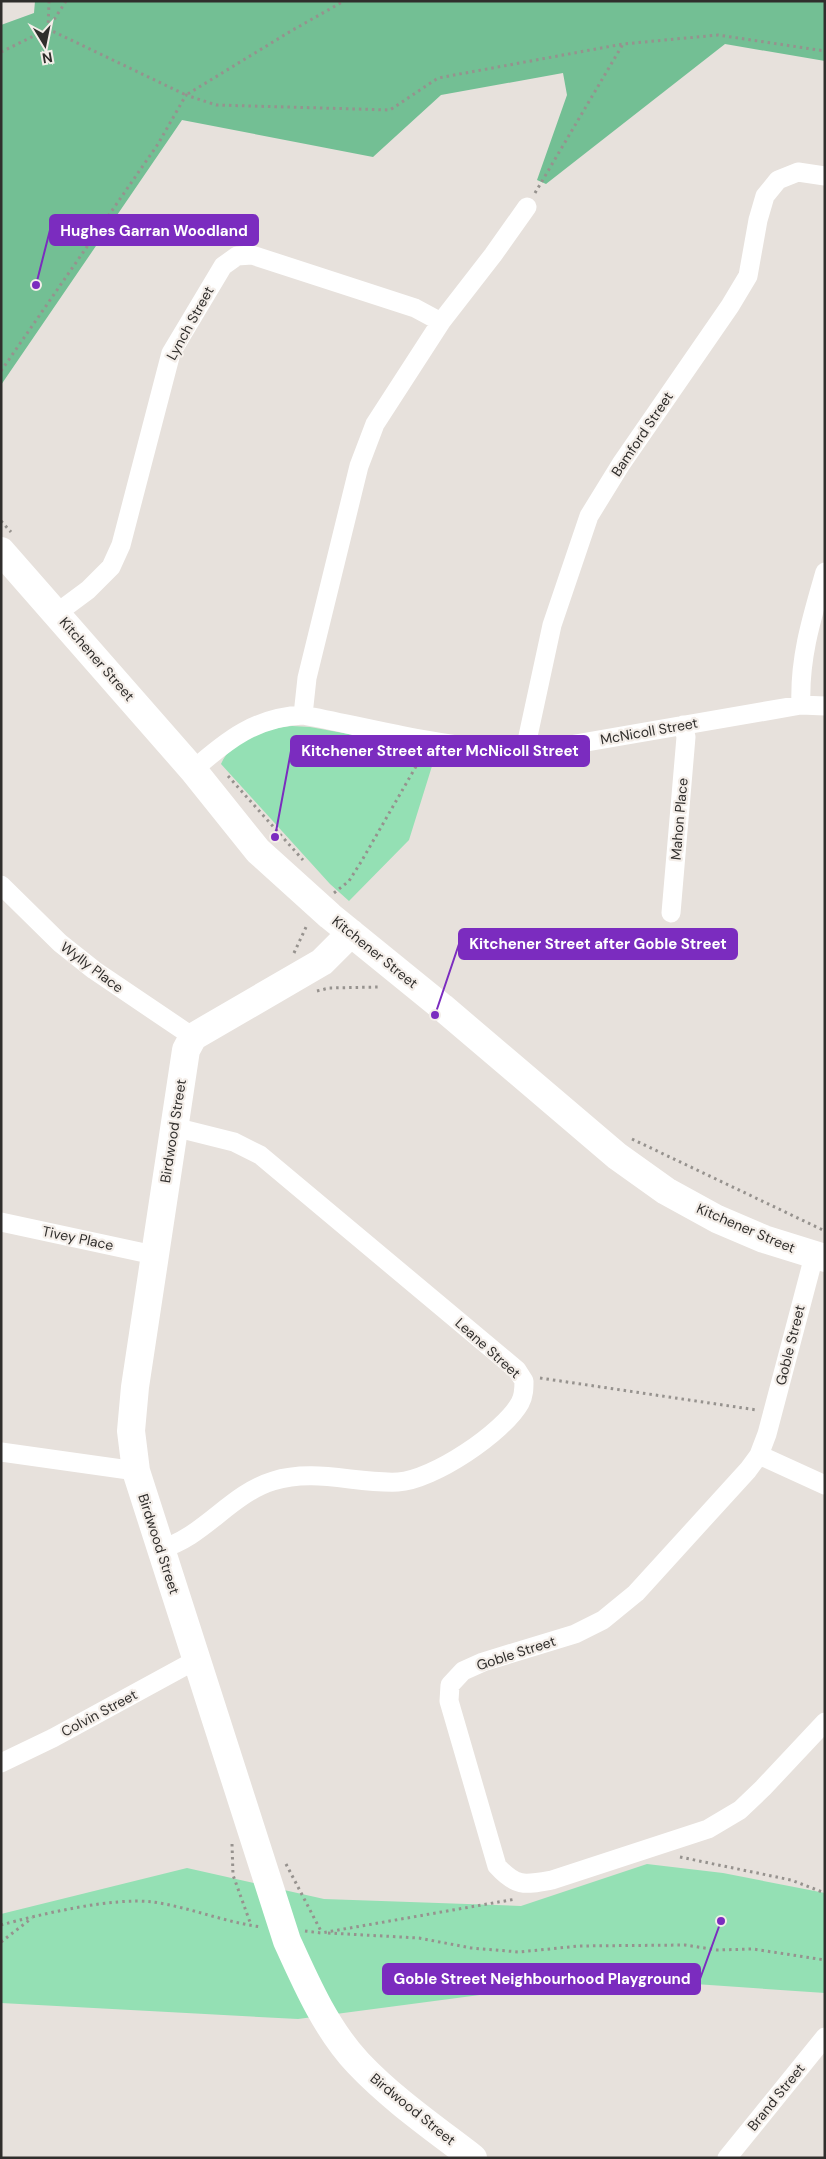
<svg xmlns="http://www.w3.org/2000/svg" width="826" height="2159" font-family="'DM Sans',sans-serif">
	<style>
		.green { fill: #94e0b4 }
		.forest { fill: #73bf94 }
		.lines { fill: none; stroke-linecap: round; stroke-linejoin: round }
		.path { stroke: #96928e; stroke-width: 3; stroke-dasharray: 2.5 4; stroke-linecap: butt }
		.street { stroke: #fff; stroke-width: 19 }
		.secondary { stroke: #fff; stroke-width: 28 }
		.labels { text-anchor: middle; stroke-width: 4.5; stroke-linejoin: round; paint-order: stroke }
		.street-label { font-size: 14px; fill: #302e2c; stroke: #f4eee9 }
		.leader { fill: none; stroke: #7b2cbf; stroke-width: 2 }
		.callout-dot { fill: #7b2cbf; stroke: #f4eee9; stroke-width: 2 }
		.callout { fill: #7b2cbf; stroke: #7b2cbf; stroke-width: 2 }
		.callout-label { font-size: 15px; text-anchor: middle; font-weight: bold; fill: #fff }
	</style>
	<rect width="100%" height="100%" fill="#e7e1dc"/>
	<!-- green -->
	<path class="green" d="M292,726L310,727L437,750L409,840L349,901L330,884L221,764C231,739 267,728 292,726Z
		M647,1864L723,1873L825,1893V1993L608,1978L298,2019L1,2003V1914L187,1868L324,1899L521,1906Z"/>
	<!-- forest -->
	<path class="forest" d="M35,1H825V61L725,44L546,184L537,180L567,95L563,73L441,95L373,157L182,120L1,385V25L34,13Z"/>
	<g class="lines">
		<!-- path -->
		<path class="path" d="M66,1L48,29L186,95L291,31L344,1
			M1,52L48,29L49,1
			M535,193L623,44
			M1,371L158,144L186,95L216,105L390,110L438,78L623,44L718,35L825,51
			M1,521L11,532
			M228,776L303,860
			M334,893L349,881L361,862L422,756
			M294,953L307,925
			M317,991L329,988L381,987
			M632,1139L825,1231
			M540,1378L757,1410
			M232,1844L233,1875L251,1925
			M680,1857L791,1880L825,1893
			M286,1864L322,1933
			M1,1925C41,1914 113,1897 153,1902C189,1907 224,1922 261,1927
			M305,1931L321,1933L516,1899
			M328,1933L419,1938L471,1948L519,1952L579,1946L685,1945L717,1950L753,1949L825,1960
			M1,1942L32,1918"/>
		<!-- street -->
		<path class="street" d="M57,613L88,590L111,567L121,545L171,353L223,266L237,256L252,255L415,308L441,322
			M801,705C799,658 812,617 825,572
			M303,715L307,678L359,466L375,424L441,322L493,255L527,207
			M525,750L552,625L589,516L621,464L730,306L748,276L758,220L765,196L778,180L798,172L825,176
			M193,770C227,740 256,717 303,715C365,727 429,744 492,749C514,751 536,749 558,747L801,705L825,706
			M1,885L60,943L94,970L193,1037
			M671,913L686,737L683,725
			M1,1222L154,1255
			M814,1256L767,1434L759,1455L748,1470L636,1593L603,1620L575,1634L483,1662L463,1671L450,1685L449,1701L497,1866C516,1887 524,1885 552,1880L708,1829L740,1810L763,1788L825,1722
			M1,1452L136,1471
			M759,1455L825,1485
			M160,1549C203,1538 230,1494 273,1481C315,1468 356,1484 398,1482C433,1480 503,1433 520,1403C524,1396 524,1388 524,1381L517,1370L260,1155L234,1142L174,1127
			M1,1763L53,1738L196,1660
			M727,2158L825,2037"/>
		<!-- secondary -->
		<path class="secondary" d="M1,551L193,770L258,851L330,916L442,1007L617,1156L666,1191L717,1219L764,1239L825,1258
			M351,933L322,962L193,1037L186,1050L135,1387L131,1431L136,1471L287,1941C306,1983 326,2029 358,2063C392,2099 434,2128 473,2158"/>
	</g>
	<g class="labels">
		<!-- street labels -->
		<g class="street-label">
			<text transform="translate(190 323) rotate(-61)" y="5">Lynch Street</text>
			<text transform="translate(642 434) rotate(-56)" y="5">Bamford Street</text>
			<text transform="translate(97 659) rotate(49)" y="5">Kitchener Street</text>
			<text transform="translate(649 731) rotate(-10)" y="5">McNicoll Street</text>
			<text transform="translate(679 819) rotate(-85)" y="5">Mahon Place</text>
			<text transform="translate(375 952) rotate(39)" y="5">Kitchener Street</text>
			<text transform="translate(92 967) rotate(37)" y="5">Wylly Place</text>
			<text transform="translate(173 1131) rotate(-81)" y="5">Birdwood Street</text>
			<text transform="translate(746 1228) rotate(23)" y="5">Kitchener Street</text>
			<text transform="translate(78 1238) rotate(12)" y="5">Tivey Place</text>
			<text transform="translate(790 1345) rotate(-76)" y="5">Goble Street</text>
			<text transform="translate(488 1348) rotate(42)" y="5">Leane Street</text>
			<text transform="translate(159 1544) rotate(72)" y="5">Birdwood Street</text>
			<text transform="translate(516 1653) rotate(-18)" y="5">Goble Street</text>
			<text transform="translate(99 1713) rotate(-28)" y="5">Colvin Street</text>
			<text transform="translate(776 2097) rotate(-51)" y="5">Brand Street</text>
			<text transform="translate(413 2109) rotate(39)" y="5">Birdwood Street</text>
		</g>
	</g>
	<!-- callouts -->
	<path class="leader" d="M36 285L50 230M275 837L291 751M435 1015L459 944M721 1921L700 1979"/>
	<g class="callout-dot">
		<circle cx="36" cy="285" r="5"/>
		<circle cx="275" cy="837" r="5"/>
		<circle cx="435" cy="1015" r="5"/>
		<circle cx="721" cy="1921" r="5"/>
	</g>
	<g class="callout">
		<rect x="50" y="215" width="208" height="30" rx="5"/>
		<rect x="291" y="736" width="298" height="30" rx="5"/>
		<rect x="459" y="929" width="278" height="30" rx="5"/>
		<rect x="383" y="1964" width="317" height="30" rx="5"/>
	</g>
	<g class="callout-label">
		<text x="154" y="236">Hughes Garran Woodland</text>
		<text x="440" y="756">Kitchener Street after McNicoll Street</text>
		<text x="598" y="949">Kitchener Street after Goble Street</text>
		<text x="542" y="1984">Goble Street Neighbourhood Playground</text>
	</g>
	<!-- border -->
	<rect width="826" height="2159" fill="none" stroke="#302e2c" stroke-width="5"/>
	<!-- north arrow -->
	<g transform="translate(45 45) rotate(170)" stroke="#f4eee9" stroke-width="4" paint-order="stroke">
	<path d="M0-4L9 19L0 12L-9 19Z" fill="#302e2c"/>
	<text y="-8" font-size="14" font-weight="bold" text-anchor="middle" fill="#302e2c">N</text>
	</g>
</svg>
